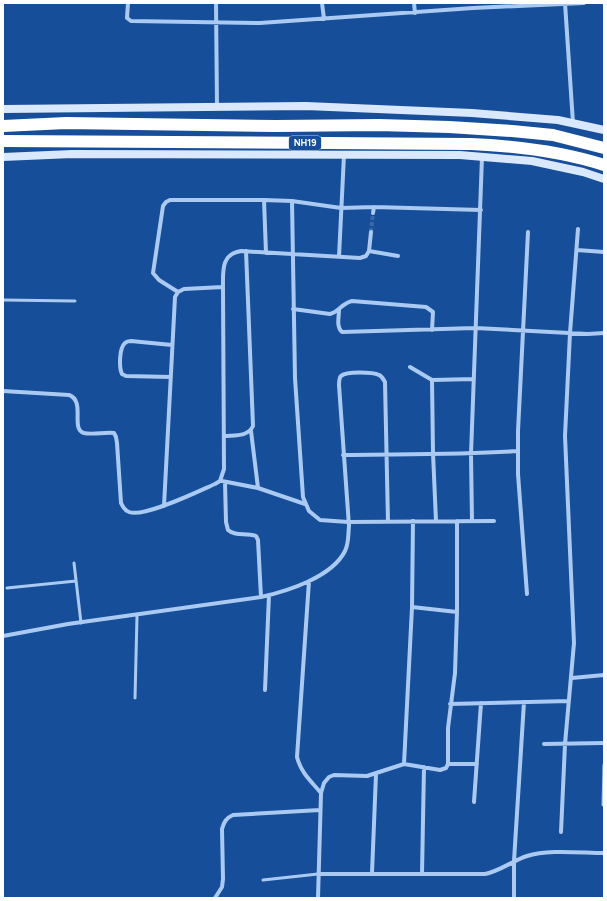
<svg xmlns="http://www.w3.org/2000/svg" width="607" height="901" font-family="Figtree,sans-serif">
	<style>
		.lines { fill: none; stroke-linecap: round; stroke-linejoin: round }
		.street-tunnel { stroke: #3969a8; stroke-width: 4; stroke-dasharray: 4 2; stroke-linecap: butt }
		.lane { stroke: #aacaf2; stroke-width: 3 }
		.street { stroke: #aacaf2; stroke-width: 4 }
		.secondary { stroke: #d9e8fc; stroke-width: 8 }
		.highway { stroke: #fff; stroke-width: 12 }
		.labels { text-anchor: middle; stroke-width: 3; stroke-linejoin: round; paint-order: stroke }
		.shield { fill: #164e99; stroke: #b9cae0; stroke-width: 1 }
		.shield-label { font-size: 9px; font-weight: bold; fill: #fff }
	</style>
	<rect width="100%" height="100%" fill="#164e99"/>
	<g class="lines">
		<!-- street-tunnel -->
		<path class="street-tunnel" d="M371,232L373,213"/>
		<!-- lane -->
		<path class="lane" d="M3,300L75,301
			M74,563L81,623
			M7,588L76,581
			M135,698L137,616
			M603,805L604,765
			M263,880L318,874"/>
		<!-- street -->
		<path class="street" d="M128,3L127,18L131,21L260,23L473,8L584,3
			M216,3L217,107
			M322,3L324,19
			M414,3L415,13
			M565,3L573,123
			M264,200L266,253
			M292,201L295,378L303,497L309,511L320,520L348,522L494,521
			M373,213L374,207
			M577,250L604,252
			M369,251L398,256
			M339,257L344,155
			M178,292L159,280L153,273L163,206L166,202L170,200H264L292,201L341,208L374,207L481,210
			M293,309L330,314C339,312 342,303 352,301L426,307L433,312L432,330
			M339,310C339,317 336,327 342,332L475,328L588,334L604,333
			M410,367L432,380L474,379
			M171,377L126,376L122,374C119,368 119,348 125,343C127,341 129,341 131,341L172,345
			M432,380L433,453L436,521
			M3,391L69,395C86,401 70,429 84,433C92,435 105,432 114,433L116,437L117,443L121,503C123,507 124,510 129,512C144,518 199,491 215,484L220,481L224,469L223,287C223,271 221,254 241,251L360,258L366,256L369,251L371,232
			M251,431L258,488
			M224,436C235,435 248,437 253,426L246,251
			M343,455C401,454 460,455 518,451
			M222,481L258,488L305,504
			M225,482L226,522L228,530C236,537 246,532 256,536L258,540L261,597
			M164,506L175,297L178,292L184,289L223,287
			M472,521L471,454L482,157
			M309,581L297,757C301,773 311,781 321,793
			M527,594L518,474V431L528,232
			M412,607L457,612
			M3,636L68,624L261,597C288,591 332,577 345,551C349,543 348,535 349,526L339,385C339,382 339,378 341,376C346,371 373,372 379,375C382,376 383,379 385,382L388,522
			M572,678L604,675
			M265,690L269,595
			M450,704L569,701
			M544,744L604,743
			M404,764L412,607L413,521
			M448,764H477
			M474,802L481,703
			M561,832L565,744L574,643L565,436L570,333L578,229
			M372,873L376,774
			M318,874H485C500,871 512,861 527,856C548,849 582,853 604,853
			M422,874L424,767
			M215,898L222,887L223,879L222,829C224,822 226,818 233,815L320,810
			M318,898L321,793L324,783L329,777L334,775L367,776L404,764L440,770L446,768L448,764V728L455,673L457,612V521
			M514,898V861L524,702"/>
		<!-- secondary -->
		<path class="secondary" d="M3,109L306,106L472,113L558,120L604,130
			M3,157L72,154L460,155L532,161L583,172L604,179"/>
		<!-- highway -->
		<path class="highway" d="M3,126L66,123L276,126L379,125L449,127L512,131L553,135L604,148
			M3,141L471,144C517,146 560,151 604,165"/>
	</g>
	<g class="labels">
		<!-- shield labels -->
		<rect class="shield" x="289" y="136" width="32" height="14" rx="3"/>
		<g class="shield-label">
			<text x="305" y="146">NH19</text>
		</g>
	</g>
	<!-- border -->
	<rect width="607" height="901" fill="none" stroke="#ffffff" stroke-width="8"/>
</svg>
